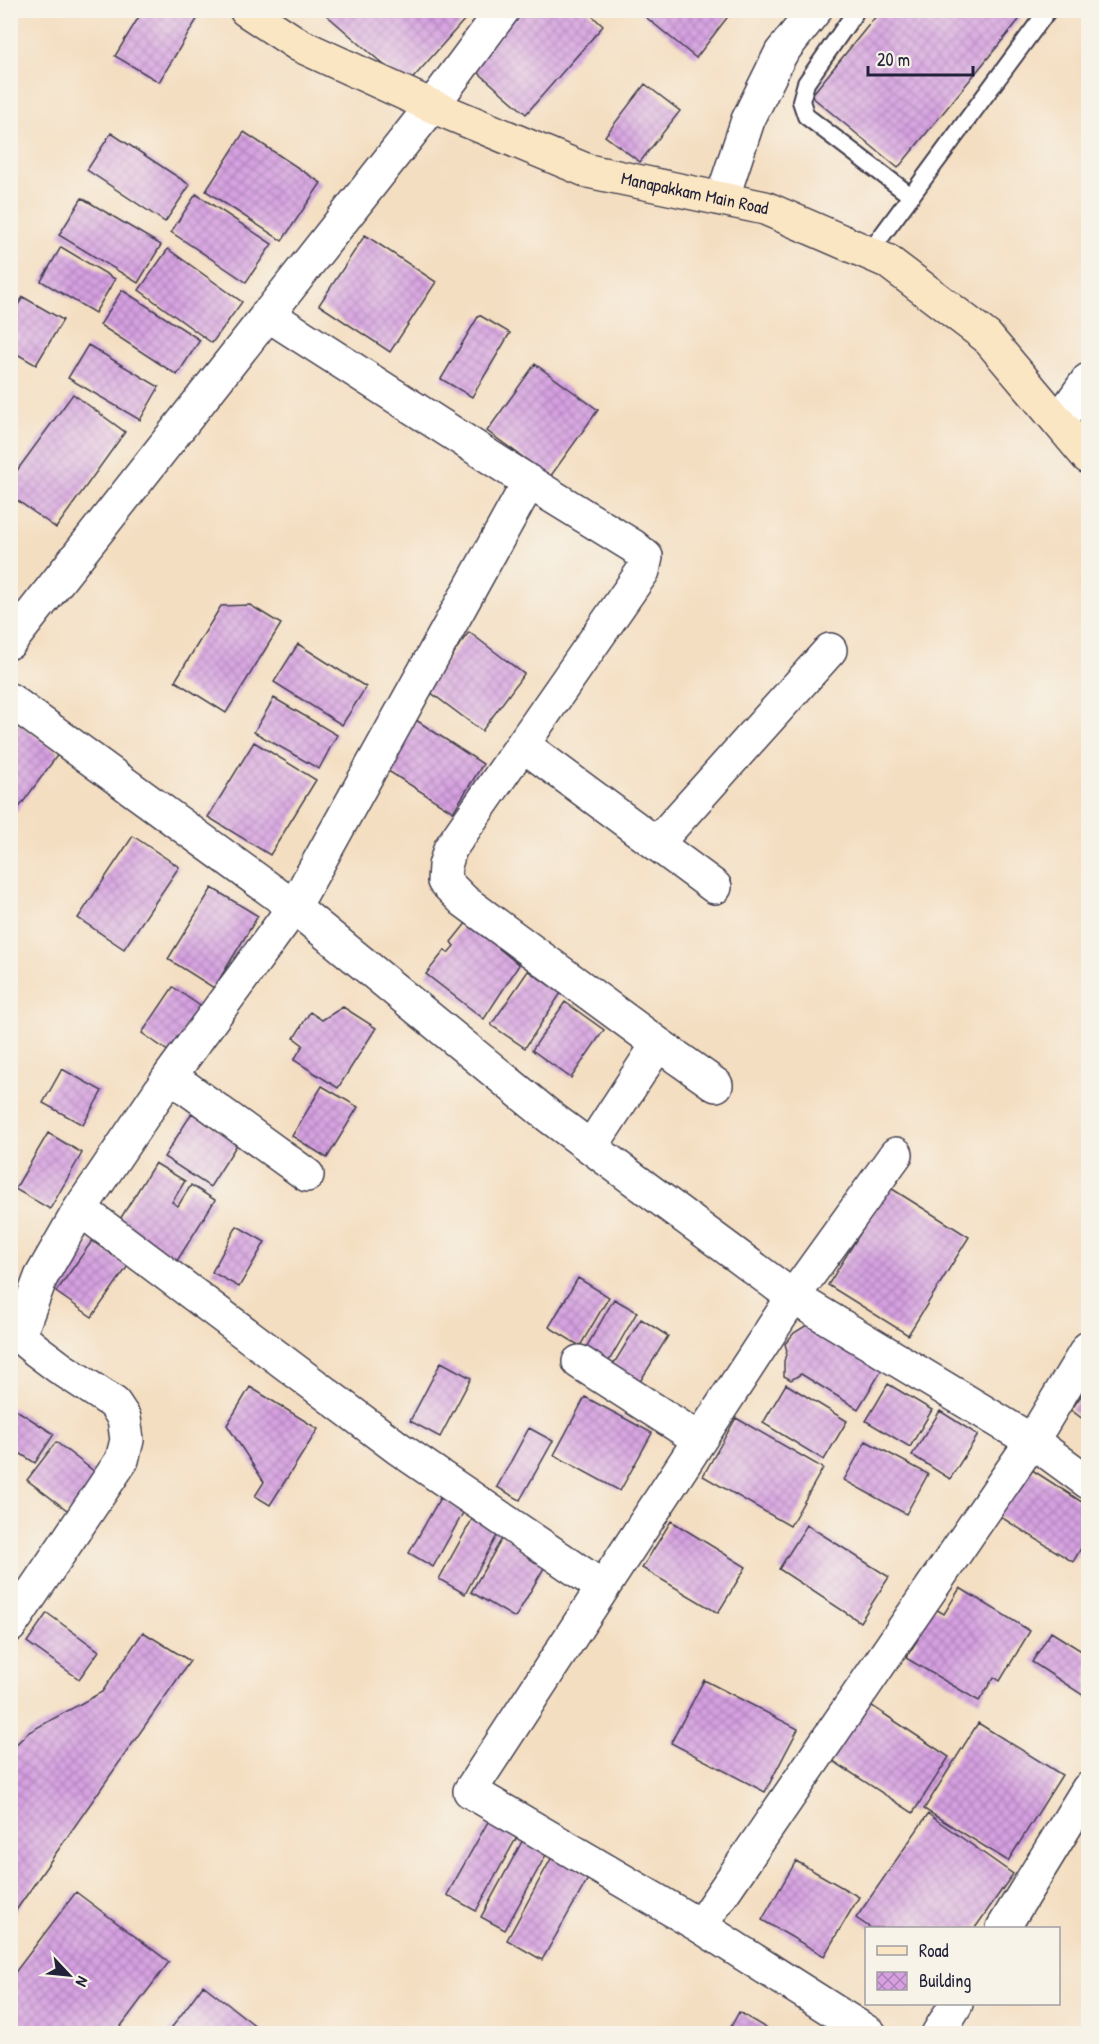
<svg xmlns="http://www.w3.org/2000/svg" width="1099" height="2044" font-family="'Patrick Hand',sans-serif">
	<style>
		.building { fill: url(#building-cross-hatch) }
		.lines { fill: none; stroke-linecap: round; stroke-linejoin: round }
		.service-casing { stroke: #423e4f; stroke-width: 20 }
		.minor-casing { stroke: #423e4f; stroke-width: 36 }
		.secondary-casing { stroke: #423e4f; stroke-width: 36 }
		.service { stroke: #fff; stroke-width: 16 }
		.minor { stroke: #fff; stroke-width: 33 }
		.secondary { stroke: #fbe6c4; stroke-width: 33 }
		.labels { text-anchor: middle; stroke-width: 4.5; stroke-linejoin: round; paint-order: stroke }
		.street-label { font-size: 18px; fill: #22223b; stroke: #f7f3e8 }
	</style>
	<defs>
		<pattern id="building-cross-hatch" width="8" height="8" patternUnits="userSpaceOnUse" patternTransform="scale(1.5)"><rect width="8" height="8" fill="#d6a0e1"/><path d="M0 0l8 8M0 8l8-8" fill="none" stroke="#ad82b8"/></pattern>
	</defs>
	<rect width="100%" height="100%" fill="#f7f3e8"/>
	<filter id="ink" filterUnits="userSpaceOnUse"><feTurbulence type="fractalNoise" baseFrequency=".0167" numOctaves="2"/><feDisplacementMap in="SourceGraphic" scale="12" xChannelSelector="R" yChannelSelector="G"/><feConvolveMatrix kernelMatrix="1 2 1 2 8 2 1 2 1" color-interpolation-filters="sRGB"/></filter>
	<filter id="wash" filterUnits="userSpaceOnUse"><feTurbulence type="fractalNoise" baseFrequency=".008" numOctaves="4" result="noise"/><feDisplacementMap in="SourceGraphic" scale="24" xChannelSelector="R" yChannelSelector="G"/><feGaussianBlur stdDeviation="1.35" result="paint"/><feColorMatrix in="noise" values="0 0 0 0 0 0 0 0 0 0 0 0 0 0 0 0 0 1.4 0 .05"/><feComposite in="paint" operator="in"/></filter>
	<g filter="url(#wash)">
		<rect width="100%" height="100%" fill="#f4dec1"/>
		<g id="blocks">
			<!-- building -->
			<path class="building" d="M143,10H189L199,16L159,82L115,56Z
				M325,10H473L407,85L323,12Z
				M510,10H586L603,26L526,114L465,61Z
				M637,10H733L696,58Z
				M881,10H1027L898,168L811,96Z
				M645,84L680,111L640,162L605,136Z
				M244,132L321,183L282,241L206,191Z
				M111,133L190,185L165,222L87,170Z
				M196,194L272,244L246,282L171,232Z
				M82,198L161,245L138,283L59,235Z
				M365,235L436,282L390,352L319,305Z
				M61,247L115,279L95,313L41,281Z
				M168,249L242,302L212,343L139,290Z
				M122,290L200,340L177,375L100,325Z
				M23,297L63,320L36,365L10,350V317Z
				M479,315L510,333L472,397L441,379Z
				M88,345L159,387L140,420L68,378Z
				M535,364L598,410L550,477L487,431Z
				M73,394L125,432L56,528L10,495V480Z
				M250,605L281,624L226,713L175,681L221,606Z
				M469,632L524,674L482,731L426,689Z
				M298,644L366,687L342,725L274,682Z
				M274,698L337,735L319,769L254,732Z
				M10,717L59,753L10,820Z
				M416,720L483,764L453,812L385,769Z
				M254,742L316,780L270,855L208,817Z
				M133,836L179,867L124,949L78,918Z
				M212,888L258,916L214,988L168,959Z
				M467,922L519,965L484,1019L426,974L445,950L448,953L454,946L451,942Z
				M528,971L561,993L525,1048L491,1025Z
				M173,987L206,1010L175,1056L142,1033Z
				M565,1002L604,1030L571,1078L532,1050Z
				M343,1007L376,1028L338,1088L294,1060L303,1045L294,1038L310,1012L322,1020Z
				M62,1069L102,1091L83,1125L43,1103Z
				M322,1086L358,1107L327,1158L292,1136Z
				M192,1113L238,1143L210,1187L164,1157Z
				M48,1133L82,1153L50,1209L15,1189Z
				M155,1163L185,1181L172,1202L178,1206L191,1185L215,1200L177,1261L117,1224Z
				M889,1187L969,1237L908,1335L828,1285Z
				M237,1226L265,1242L239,1287L212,1272Z
				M92,1241L128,1266L92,1317L56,1292Z
				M578,1278L609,1297L580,1346L549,1327Z
				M614,1299L637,1312L606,1366L583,1353Z
				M641,1319L668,1336L638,1385L611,1368Z
				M823,1322L829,1338L882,1370L858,1409L801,1374L791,1380L784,1376V1361L787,1351L785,1344L794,1333L807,1325Z
				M441,1362L471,1378L440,1437L410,1421Z
				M786,1384L847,1421L824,1460L763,1423Z
				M888,1384L932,1410L910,1447L866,1421Z
				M1088,1386V1423L1071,1410Z
				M250,1387L318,1429L270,1505L255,1496L264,1482L227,1425Z
				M585,1397L652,1433L620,1491L554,1455Z
				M10,1406L54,1434L35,1463L10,1447Z
				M940,1411L978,1435L950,1479L912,1455Z
				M736,1418L823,1468L790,1526L703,1476Z
				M529,1428L553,1441L520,1500L497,1487Z
				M866,1441L928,1474L906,1514L844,1480Z
				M56,1442L104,1479L75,1516L27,1480Z
				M1026,1466L1088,1506V1536L1073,1562L996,1514Z
				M440,1498L464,1511L433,1567L409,1553Z
				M474,1516L500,1530L465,1594L439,1579Z
				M671,1521L746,1567L718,1613L642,1568Z
				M807,1525L889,1577L860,1622L779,1569Z
				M504,1535L548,1561L515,1618L471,1592Z
				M960,1588L1030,1631L1000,1681L994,1677L979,1701L906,1658L918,1639L911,1635L929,1605L944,1614Z
				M47,1613L99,1651L79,1679L27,1642Z
				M143,1632L190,1661L10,1919V1750L29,1732L102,1692Z
				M1051,1632L1088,1655L1087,1698L1032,1662Z
				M704,1680L798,1729L765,1792L671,1743Z
				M863,1700L949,1757L913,1813L827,1757Z
				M978,1723L1062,1775L1008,1861L924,1809Z
				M928,1814L1013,1874L975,1928H871L856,1918Z
				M489,1820L518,1835L476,1911L447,1895Z
				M524,1838L548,1851L505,1930L481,1917Z
				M553,1855L590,1875L542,1960L507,1940Z
				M796,1861L859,1897L824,1956L762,1920Z
				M76,1892L169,1962L115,2034H10V1979Z
				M203,1985L266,2034H167Z
				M739,2012L776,2034H727Z"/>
		</g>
	</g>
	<g filter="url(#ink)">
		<use href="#blocks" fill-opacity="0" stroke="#423e4f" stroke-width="1.5"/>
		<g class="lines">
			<defs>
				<path id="service" d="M854,14L806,83L801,101L806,116L911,196
					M869,253L1048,10"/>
				<path id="minor" d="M722,199L748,120L781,53L815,10
					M267,314L529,482L294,907L170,1076L80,1209L398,1448L602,1587
					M1059,421L1088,380
					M529,482L633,546L646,557L643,571L450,849L445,866L444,881L464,901L658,1044L591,1147
					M10,642L432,106L503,10
					M10,700L294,907L550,1117L793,1297L1032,1441L1088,1482
					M523,745L715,887
					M657,843L830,650
					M658,1044L716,1085
					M170,1076L307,1175
					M10,1320L19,1336L36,1350L60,1368L114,1403L124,1418L127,1440L122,1460L10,1626
					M19,1336L41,1277L80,1209
					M579,1362L699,1439
					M700,1926L470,1791L793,1297L896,1154
					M1003,1928L1088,1789
					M870,2034L700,1926L1032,1441L1088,1348
					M938,2034L956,2004"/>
				<g id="secondary">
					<path id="s1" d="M246,10L299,45L432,106L588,171L765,208L887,261L987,337L1088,457"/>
				</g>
			</defs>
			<!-- service casing -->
			<use href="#service" class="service-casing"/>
			<!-- minor casing -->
			<use href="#minor" class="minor-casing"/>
			<!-- secondary casing -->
			<use href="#secondary" class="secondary-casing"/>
			<!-- service -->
			<use href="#service" class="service"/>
			<!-- minor -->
			<use href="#minor" class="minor"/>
			<!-- secondary -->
			<use href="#secondary" class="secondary"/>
		</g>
	</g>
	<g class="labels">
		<!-- street labels -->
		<g class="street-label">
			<text dy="6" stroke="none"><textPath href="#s1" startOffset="488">Manapakkam Main Road</textPath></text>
		</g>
	</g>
	<!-- margin -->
	<rect width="1099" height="2044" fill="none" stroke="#f7f3e8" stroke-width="36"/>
	<!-- legend -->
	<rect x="865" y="1927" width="195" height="78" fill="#f7f3e8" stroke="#a29fa3" stroke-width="1.5"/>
	<rect x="877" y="1946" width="30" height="9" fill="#fbe6c4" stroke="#a29fa3" stroke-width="1.5"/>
	<text x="919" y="1957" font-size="18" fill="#22223b">Road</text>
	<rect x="877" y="1972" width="30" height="18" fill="url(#building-cross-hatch)" stroke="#a29fa3" stroke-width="1.5"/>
	<text x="919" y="1987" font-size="18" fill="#22223b">Building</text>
	<!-- north arrow -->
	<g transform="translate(69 1975) rotate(116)" stroke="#f7f3e8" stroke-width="4.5" paint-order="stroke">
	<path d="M0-4.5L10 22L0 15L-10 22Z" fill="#22223b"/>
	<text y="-9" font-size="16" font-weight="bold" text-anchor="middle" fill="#22223b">N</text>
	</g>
	<!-- scale -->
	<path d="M868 66v9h105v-9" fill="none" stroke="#22223b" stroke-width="3"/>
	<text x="877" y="66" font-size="18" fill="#22223b" stroke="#f7f3e8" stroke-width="4.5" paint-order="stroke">20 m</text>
</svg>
